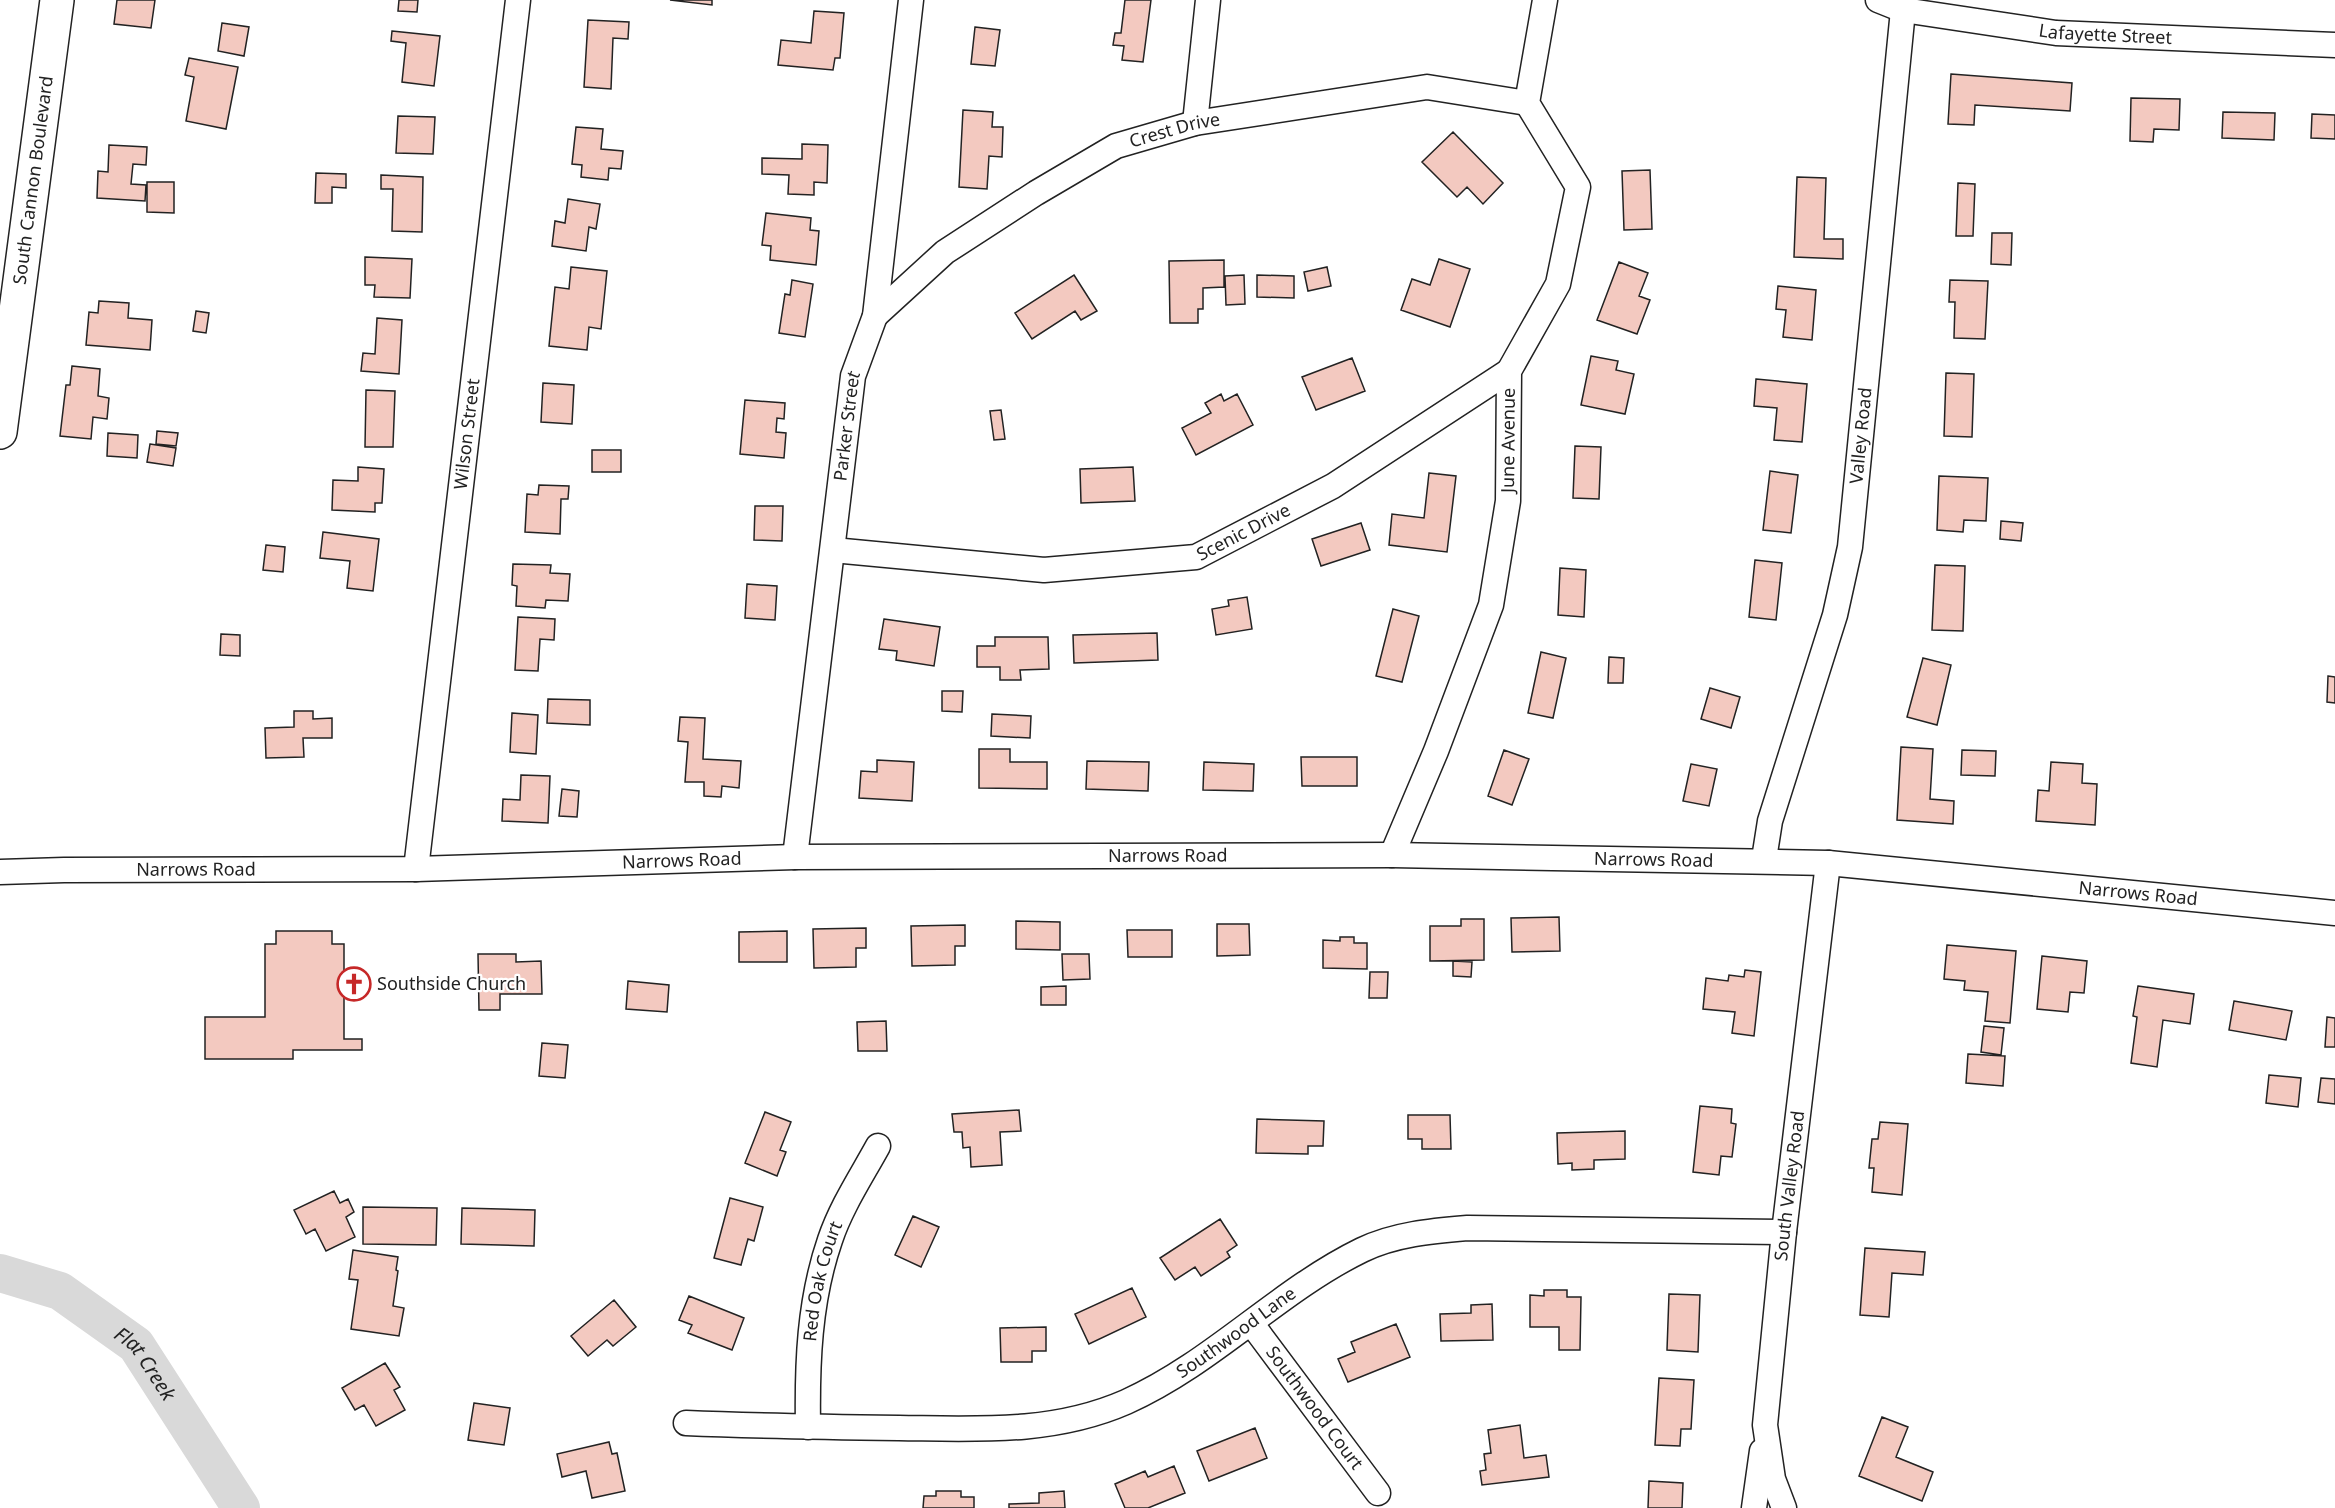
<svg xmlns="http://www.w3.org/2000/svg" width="2335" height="1508" font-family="'Noto Sans',sans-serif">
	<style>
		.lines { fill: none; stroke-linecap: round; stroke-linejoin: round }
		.river { stroke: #d9d9d9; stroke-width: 38 }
		.building { fill: #f3c9c0; stroke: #222; stroke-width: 1.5 }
		.minor-casing { stroke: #222; stroke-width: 27 }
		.highway-casing { stroke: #222; stroke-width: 36 }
		.minor { stroke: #fff; stroke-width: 24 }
		.highway { stroke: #fff; stroke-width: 33 }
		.labels { text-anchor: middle; stroke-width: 4.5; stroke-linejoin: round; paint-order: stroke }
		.street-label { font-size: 18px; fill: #222; stroke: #fff }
		.poi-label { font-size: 18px; fill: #222; stroke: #fff; text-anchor: start }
		.water-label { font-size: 20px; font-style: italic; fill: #222; stroke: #fff }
	</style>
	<rect width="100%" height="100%" fill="#fff"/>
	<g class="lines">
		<!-- river -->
		<path class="river" id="s1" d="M0,1273L60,1291L136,1345L241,1508"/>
	</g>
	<!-- building -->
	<path class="building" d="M117,0H155L151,28L114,24Z
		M399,0H418L417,12L398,11Z
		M670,0H712V5Z
		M1125,0H1151L1143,62L1122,60L1124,46L1113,45L1115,33H1121Z
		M814,11L844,13L840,58H835L833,70L778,65L781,40L811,43Z
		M588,20L629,22L628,39L613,38L611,89L584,87Z
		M222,23L249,27L244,56L218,51Z
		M975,27L1000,30L995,66L971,64Z
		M392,31L440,36L434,86L402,82L406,43L391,41Z
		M189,58L238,67L226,129L186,121L194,77L185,75Z
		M1951,74L2072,83L2070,111L1975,105L1974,125L1948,124Z
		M2131,98L2180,99L2179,130L2154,129L2153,142L2130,141Z
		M963,110L993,112L992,127H1003L1002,157L989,156L987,189L959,187Z
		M2223,112L2275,113L2274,140L2222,138Z
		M2312,114L2335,115V139L2311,138Z
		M398,116L435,117L433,154L396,153Z
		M576,127L603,129L601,149L623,151L621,169L609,168L608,180L581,177L582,165L572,164Z
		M1453,132L1503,183L1483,204L1467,187L1457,197L1422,162Z
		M802,144L828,145L827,183L814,182V195L788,194L789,175L762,174V158L802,159Z
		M109,145L147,147L146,165L133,164L131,184L146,185L145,201L97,198L98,171L108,172Z
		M1650,170L1652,229L1624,230L1622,171Z
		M316,173L346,174V188L332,187V203H315Z
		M381,175L423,177L422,232L392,231L393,189H381Z
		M1797,177L1826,178L1824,239H1843V259L1794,257Z
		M147,182H174V213L147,212Z
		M1958,183L1975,184L1973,236H1956Z
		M568,199L600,204L596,229L589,227L586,251L552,246L555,221L565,223Z
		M766,213L811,218L810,230L819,231L816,265L770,260L771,246L762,245Z
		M1992,233H2012L2011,265L1991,264Z
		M365,257L412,259L410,298L374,297L375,285H365Z
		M1439,259L1470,269L1450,327L1401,310L1412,279L1430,285Z
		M1224,260V287L1203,288V309H1198V323H1170L1169,261Z
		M1619,262L1648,273L1639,296L1650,300L1637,334L1597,320Z
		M571,267L607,271L601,329L589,327L587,350L549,346L555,287L569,289Z
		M1327,267L1331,286L1308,291L1304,272Z
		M1074,275L1097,311L1081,320L1075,311L1032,339L1015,313Z
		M1244,275L1245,304L1226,305L1225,276Z
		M1257,275L1294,276V298L1257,297Z
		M792,280L813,284L805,337L779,333L785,294L790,295Z
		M1950,280L1988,281L1985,339L1954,338L1955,302H1949Z
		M1778,286L1816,290L1812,340L1783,337L1786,310L1776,309Z
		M99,301L129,303L128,318L152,320L150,350L86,345L89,312L98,313Z
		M196,311L209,313L206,333L193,331Z
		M377,318L402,320L399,374L361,371L363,353L375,354Z
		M1591,356L1618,361L1616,370L1634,374L1625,414L1581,405Z
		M1352,358L1365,391L1316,410L1302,377Z
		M72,366L100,369L98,396L109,398L107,419L93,417L91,439L60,436L66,385H70Z
		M1946,373L1974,374L1972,437L1944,436Z
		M1756,379L1807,384L1802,442L1774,440L1777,408L1754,406Z
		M543,383L574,385L572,424L541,422Z
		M366,390L395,391L393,447H365Z
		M1221,394L1224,401L1237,394L1253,425L1196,455L1182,428L1211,413L1205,403Z
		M745,400L785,403L784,419L777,418L776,432L786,433L784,458L740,454Z
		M1001,410L1005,439L994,440L990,411Z
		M157,431L178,433L176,446L156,444Z
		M108,433L138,435L137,458L107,456Z
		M150,444L176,448L173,466L147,462Z
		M1575,446L1601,447L1599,499L1573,498Z
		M592,450H621V472H592Z
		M358,467L384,469L382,503H375V512L332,510L333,480L358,481Z
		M1133,467L1135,501L1081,503L1080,469Z
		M1770,471L1798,475L1791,533L1763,530Z
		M1429,473L1456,476L1447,552L1389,545L1392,514L1424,518Z
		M1939,476L1988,478L1986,521L1964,520L1963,532L1937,530Z
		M539,485L569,486L568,499H561L560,534L525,532L527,494L538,495Z
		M755,506H783L782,541L754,540Z
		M2001,521L2023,523L2021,541L2000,539Z
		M1361,523L1370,550L1321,566L1312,539Z
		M323,532L379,539L373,591L347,588L350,561L320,558Z
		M266,545L285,547L283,572L263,570Z
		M1755,560L1782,563L1776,620L1749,617Z
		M513,564L551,565L550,573L570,574L568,601L546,600L545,608L516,606L517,586L512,585Z
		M1935,565L1965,566L1963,631L1932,630Z
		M1560,568L1586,570L1584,617L1558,615Z
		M747,584L777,586L775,620L745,618Z
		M1247,597L1252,629L1216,635L1212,609L1229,606L1228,600Z
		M1393,609L1419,616L1402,682L1376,676Z
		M518,617L555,619L554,640L540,639L538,671L515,670Z
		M884,619L940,627L934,666L896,660L897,651L879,649Z
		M1157,633L1158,660L1074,663L1073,635Z
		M221,634L240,635V656L220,655Z
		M995,637H1048L1049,669L1020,670L1021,680H1000V667H977V646H995Z
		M1541,652L1566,658L1553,718L1528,713Z
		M1609,657L1624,658L1623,683H1608Z
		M1923,658L1951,665L1937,725L1907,717Z
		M2328,676L2335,677V703L2327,702Z
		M1710,688L1740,697L1731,728L1701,719Z
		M942,691H963L962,712L942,711Z
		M548,699L590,700V725L547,723Z
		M294,711H313V719L332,718V738H303L304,757L266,758L265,728L294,727Z
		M512,713L538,715L536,754L510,752Z
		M992,714L1031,716L1030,738L991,736Z
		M680,717L705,718L703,759L741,761L739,788L722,786L721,797L704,796V782H685L688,742L678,741Z
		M1901,747L1933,749L1930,799L1954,801L1953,824L1897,820Z
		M979,749H1010V762H1047V789L979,788Z
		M1504,750L1529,759L1512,805L1488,796Z
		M1962,750L1996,751L1995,776L1961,775Z
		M1301,757H1357V786H1302Z
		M877,760L914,762L912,801L859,798L861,771L877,772Z
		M1087,761L1149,762L1148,791L1086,789Z
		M1204,762L1254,764L1253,791L1203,790Z
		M2051,762L2083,764L2082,783L2097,784L2095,825L2036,821L2038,790L2049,791Z
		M1691,764L1717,769L1709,806L1683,801Z
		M521,775L550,776L548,823L502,821L503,799L520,800Z
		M562,789L579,791L577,817L559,816Z
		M1559,917L1560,951L1512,952L1511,918Z
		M1461,919H1484V960L1430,961V926H1461Z
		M1016,921L1060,922V950L1016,949Z
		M1217,924H1249L1250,955L1217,956Z
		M965,925V946H955V965L912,966L911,926Z
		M866,928V948H856V967L814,968L813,929Z
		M1127,930H1172V957H1128Z
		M276,931H332V944H344V1039H362V1050H293V1059H205V1017H265V944H276Z
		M787,931V962H739V932Z
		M1340,937H1354V943H1367V969L1323,968V940L1340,941Z
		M1947,945L2016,951L2010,1023L1985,1021L1988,992L1964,990L1965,981L1944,979Z
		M478,954H516V962L541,961L542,994H500V1010H479Z
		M1062,954H1089L1090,979L1063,980Z
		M2042,956L2087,961L2084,993L2070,992L2068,1012L2037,1009Z
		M1453,961L1472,962L1471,977L1453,976Z
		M1745,970L1761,972L1754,1036L1732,1033L1735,1012L1703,1009L1706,978L1728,981L1729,975L1744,977Z
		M1370,972H1388L1387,998H1369Z
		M628,981L669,985L667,1012L626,1009Z
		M1066,986V1005H1041V987Z
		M2138,986L2194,994L2190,1024L2163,1020L2157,1067L2131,1063L2137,1017L2133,1016Z
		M2234,1001L2292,1011L2286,1040L2229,1030Z
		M2327,1017L2335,1018V1047H2325Z
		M886,1021L887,1051H858L857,1022Z
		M1984,1026L2004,1028L2001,1055L1981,1052Z
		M542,1043L568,1045L565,1078L539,1076Z
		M1968,1054L2005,1056L2003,1086L1966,1083Z
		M2269,1075L2301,1078L2298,1107L2266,1103Z
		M2321,1078L2335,1079V1104L2318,1102Z
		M1700,1106L1732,1109L1731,1123L1736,1124L1732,1157L1721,1156L1719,1175L1693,1172Z
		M1019,1110L1021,1131L1000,1132L1002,1165L971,1167L970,1147L963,1148L962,1132H954L952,1114Z
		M765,1112L791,1122L780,1150L786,1152L777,1176L745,1163Z
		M1408,1115H1450L1451,1149H1422V1139H1408Z
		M1257,1119L1324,1121L1323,1146H1308V1154L1256,1153Z
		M1880,1122L1908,1124L1902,1195L1872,1192L1874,1168H1869L1872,1139H1878Z
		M1625,1131V1159L1594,1160V1169L1572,1170V1163L1558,1164L1557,1133Z
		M334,1191L340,1203L348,1199L354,1212L346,1217L355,1237L326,1251L315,1229L306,1234L294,1210Z
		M730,1198L763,1207L754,1241L748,1239L741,1265L714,1258Z
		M363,1207L437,1208L436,1245L363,1244Z
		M462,1208L535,1210L534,1246L461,1244Z
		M913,1216L939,1227L921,1267L895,1255Z
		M1220,1219L1237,1245L1227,1252L1230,1257L1201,1276L1195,1267L1175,1280L1160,1258Z
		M1865,1248L1925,1252L1923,1275L1892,1273L1889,1317L1860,1315Z
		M353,1250L398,1257L396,1270L398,1271L393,1306L404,1308L399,1336L351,1329L358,1280L349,1279Z
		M1132,1288L1146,1317L1089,1344L1075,1314Z
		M1544,1290H1567V1297H1581L1580,1350H1559V1327H1530V1295L1544,1296Z
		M1669,1294L1700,1295L1698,1352L1667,1350Z
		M689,1296L744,1318L732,1350L688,1333L692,1325L679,1320Z
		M614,1300L636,1327L613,1346L607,1340L588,1356L571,1336Z
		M1492,1304L1493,1340L1441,1341L1440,1314L1471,1313V1305Z
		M1396,1324L1410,1357L1348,1382L1338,1359L1355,1352L1351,1342Z
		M1046,1327V1351H1032V1362H1001L1000,1328Z
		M385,1363L400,1387L394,1390L405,1410L376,1426L364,1405L355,1410L342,1388Z
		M1659,1378L1694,1380L1691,1429H1681L1680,1446L1655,1445Z
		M474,1403L510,1408L504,1445L468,1440Z
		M1882,1417L1908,1427L1896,1457L1933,1472L1922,1501L1859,1476Z
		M1520,1425L1524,1458L1546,1455L1549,1477L1482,1485L1480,1471L1486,1470L1484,1454L1491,1453L1488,1430Z
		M1255,1428L1267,1458L1209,1481L1197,1451Z
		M609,1442L612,1454L617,1453L625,1491L592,1498L586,1471L562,1477L557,1454Z
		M1174,1466L1185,1493L1148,1508H1125L1115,1484L1145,1471L1148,1477Z
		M1649,1481L1683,1483L1682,1508H1648Z
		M936,1491H961V1497H974V1508H923L924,1496H936Z
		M1064,1491L1065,1508H1009V1504L1039,1503V1493Z"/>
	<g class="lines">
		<defs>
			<g id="minor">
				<path id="s2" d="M1878,0L1903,10L2056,33L2335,45"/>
				<path d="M1195,123L1208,0"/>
				<path id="s3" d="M875,316L945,252L1036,193L1116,146L1195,123L1427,87L1527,103"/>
				<path id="s4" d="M833,550L1044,570L1196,557L1333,486L1509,371"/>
				<path id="s5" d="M1392,855L1436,751L1491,605L1508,501L1509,371L1558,284L1578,187L1527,103L1545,0"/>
				<path id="s6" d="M795,857L853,376L875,316L911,0"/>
				<path id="s7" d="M1764,859L1770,821L1835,615L1850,547L1904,0"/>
				<path id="s8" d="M416,869L518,0"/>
				<path id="s9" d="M0,872L64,870L416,869L795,857L1392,855L1828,863L2335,913"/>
				<path id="s10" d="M1251,1323L1378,1493"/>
				<path id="s11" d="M686,1423C757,1426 828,1427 899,1428C977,1429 1053,1434 1126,1402C1213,1363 1278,1291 1362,1250C1395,1234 1432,1231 1468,1228L1784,1232"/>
				<path id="s12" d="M808,1427C807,1364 809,1301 830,1240C841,1207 861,1177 878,1146"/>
				<path d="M1754,1508L1762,1451"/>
				<path id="s13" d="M1784,1508L1773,1479L1765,1425L1784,1232L1828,863"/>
			</g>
			<g id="highway">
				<path id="s14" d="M0,432L57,0"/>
			</g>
		</defs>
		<!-- minor casing -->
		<use href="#minor" class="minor-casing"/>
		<!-- highway casing -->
		<use href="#highway" class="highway-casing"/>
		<!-- minor -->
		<use href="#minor" class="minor"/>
		<!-- highway -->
		<use href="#highway" class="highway"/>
	</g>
	<!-- icons -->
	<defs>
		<symbol id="church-ring" viewBox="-11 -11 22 22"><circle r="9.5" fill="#fff" stroke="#c62828" stroke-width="1.5"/><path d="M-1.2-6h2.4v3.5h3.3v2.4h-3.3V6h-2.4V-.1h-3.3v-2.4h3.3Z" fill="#c62828"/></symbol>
	</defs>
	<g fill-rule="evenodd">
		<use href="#church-ring" x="335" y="965" width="38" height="38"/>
	</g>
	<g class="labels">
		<!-- street labels -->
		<g class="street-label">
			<text dy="6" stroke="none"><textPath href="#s2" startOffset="231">Lafayette Street</textPath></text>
			<text dy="6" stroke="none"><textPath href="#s3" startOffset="357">Crest Drive</textPath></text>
			<text dy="6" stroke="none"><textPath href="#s14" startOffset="254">South Cannon Boulevard</textPath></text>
			<text dy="6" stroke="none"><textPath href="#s6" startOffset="434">Parker Street</textPath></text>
			<text dy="6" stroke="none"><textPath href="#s8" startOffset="438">Wilson Street</textPath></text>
			<text dy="6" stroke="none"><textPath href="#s7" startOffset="436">Valley Road</textPath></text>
			<text dy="6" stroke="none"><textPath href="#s5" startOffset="435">June Avenue</textPath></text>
			<text dy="6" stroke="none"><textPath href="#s4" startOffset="418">Scenic Drive</textPath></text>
			<text dy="6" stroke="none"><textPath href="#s9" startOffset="1168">Narrows Road</textPath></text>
			<text dy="6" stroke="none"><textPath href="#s9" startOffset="1654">Narrows Road</textPath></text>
			<text dy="6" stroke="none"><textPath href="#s9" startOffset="682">Narrows Road</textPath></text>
			<text dy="6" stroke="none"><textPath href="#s9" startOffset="196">Narrows Road</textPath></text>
			<text dy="6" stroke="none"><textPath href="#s9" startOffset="2140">Narrows Road</textPath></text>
			<text dy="6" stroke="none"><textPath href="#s13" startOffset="326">South Valley Road</textPath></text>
			<text dy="6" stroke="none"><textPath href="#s12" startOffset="147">Red Oak Court</textPath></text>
			<text dy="6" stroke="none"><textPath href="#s11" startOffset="574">Southwood Lane</textPath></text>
			<text dy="6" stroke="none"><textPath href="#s10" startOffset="106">Southwood Court</textPath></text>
		</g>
		<!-- poi labels -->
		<g class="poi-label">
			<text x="377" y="990">Southside Church</text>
		</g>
		<!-- water labels -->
		<g class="water-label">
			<text dy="7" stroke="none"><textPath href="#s1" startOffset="176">Flat Creek</textPath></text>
		</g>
	</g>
</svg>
